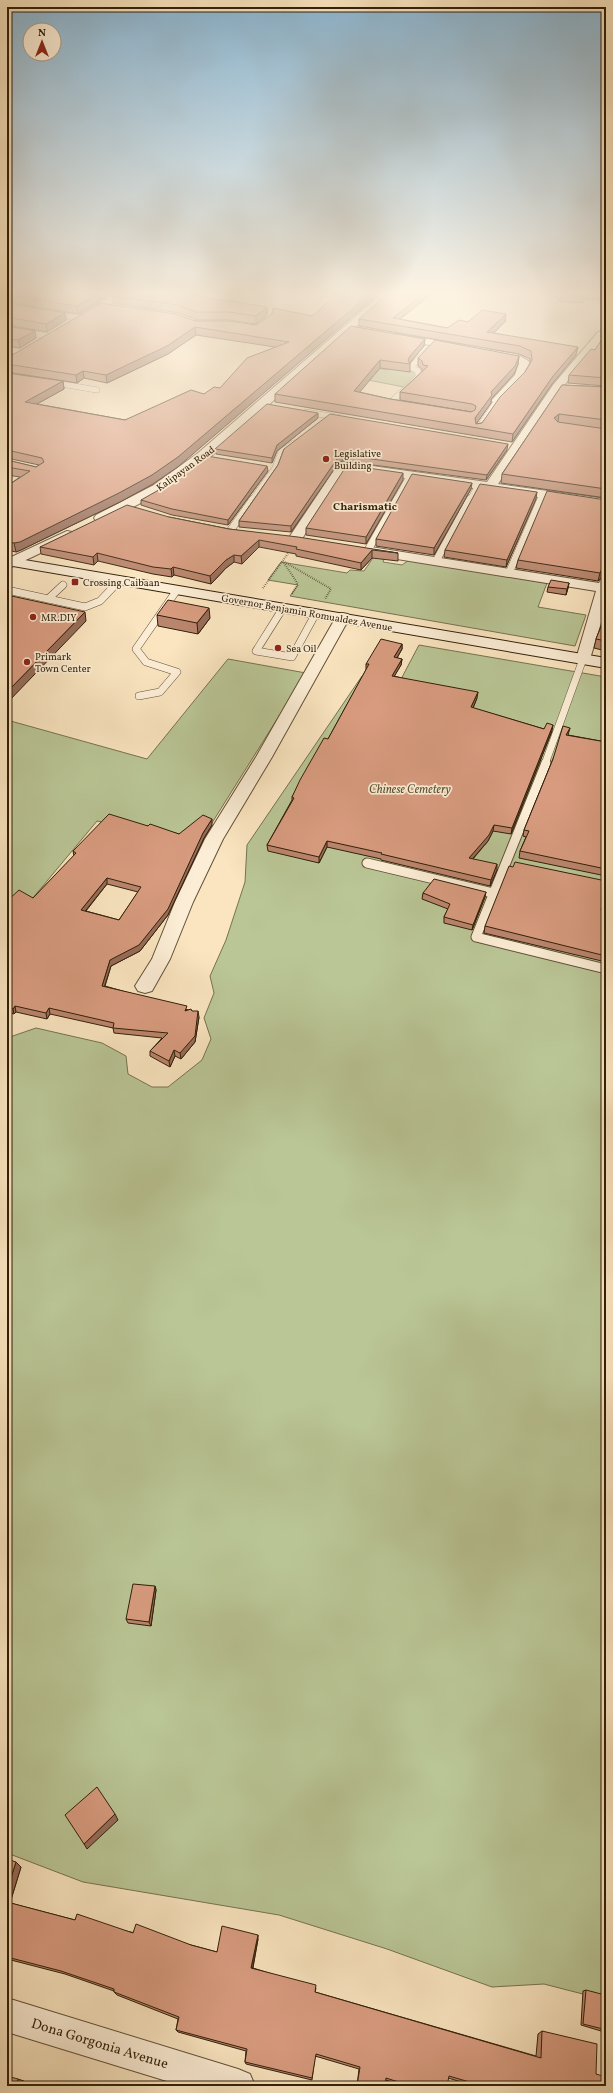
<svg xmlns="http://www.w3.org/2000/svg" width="613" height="2093" font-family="Vollkorn,serif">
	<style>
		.green { fill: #bac696; stroke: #767250 }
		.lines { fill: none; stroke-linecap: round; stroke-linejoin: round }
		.service-far2-casing { stroke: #635037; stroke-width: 6 }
		.service-far1-casing { stroke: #635037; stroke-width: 8 }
		.service-casing { stroke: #635037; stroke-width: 11 }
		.minor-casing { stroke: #635037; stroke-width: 2 }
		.tertiary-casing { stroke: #635037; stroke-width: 2 }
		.secondary-casing { stroke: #311f09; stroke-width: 2 }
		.path { stroke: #311f09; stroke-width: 2; stroke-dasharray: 0.5 1.5; stroke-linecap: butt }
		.service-far2 { stroke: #fceed6; stroke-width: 5.5 }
		.service-far1 { stroke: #fceed6; stroke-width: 7 }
		.service { stroke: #fceed6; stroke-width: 9 }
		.minor { fill: #fceed6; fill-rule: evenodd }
		.tertiary { fill: #fceed6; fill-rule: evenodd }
		.secondary { fill: #fceed6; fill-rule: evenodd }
		.wall { fill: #ba856d; stroke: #311f09; fill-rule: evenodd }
		.shaded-wall { fill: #976c59; stroke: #311f09 }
		.building { fill: #d89b7f; stroke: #311f09; fill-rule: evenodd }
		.poi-dot { fill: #8f2418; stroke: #fceed6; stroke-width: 1.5 }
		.labels { text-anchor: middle; stroke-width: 3.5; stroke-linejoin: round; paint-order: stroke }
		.far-poi-label { font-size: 10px; fill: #311f09; stroke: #fceed6; text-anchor: start }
		.far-street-label { font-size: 10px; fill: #311f09; stroke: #fceed6 }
		.far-neighbourhood-label { font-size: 11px; font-weight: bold; fill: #311f09; stroke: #fceed6 }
		.park-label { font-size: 12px; font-style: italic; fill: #5a5133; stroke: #fceed6 }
		.near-street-label { font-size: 14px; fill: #311f09; stroke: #fceed6 }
	</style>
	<rect width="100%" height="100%" fill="#fae5c0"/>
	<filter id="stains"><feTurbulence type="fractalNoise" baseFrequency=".005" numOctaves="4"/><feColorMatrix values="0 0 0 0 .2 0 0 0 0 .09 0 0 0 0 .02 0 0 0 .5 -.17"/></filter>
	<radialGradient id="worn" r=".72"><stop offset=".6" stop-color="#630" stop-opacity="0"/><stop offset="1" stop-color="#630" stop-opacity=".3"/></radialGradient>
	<!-- green -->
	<path class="green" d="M341,361L387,370L390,368L416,372V377L404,387L327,372Z
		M375,555L385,557L383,562L402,565L409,560L547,583L538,607L586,615L575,646L290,596L298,585L268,580L281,562L347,573L350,570L364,571Z
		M419,645L606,677V2000L544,1984L492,1987L387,1949L279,1915L83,1882L7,1853V1038L36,1028L102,1043L126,1056L128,1074L152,1087H168L202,1060L211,1039L204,1018L214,993L210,976L226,940L245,882L247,845L362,676L399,683Z
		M228,659L306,673L200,842L97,821L7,929V720L147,759Z"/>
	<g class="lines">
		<defs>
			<path id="service-far2" d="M54,314L77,318
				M7,329L48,336
				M7,349L23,353
				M50,382L97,390
				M396,405L390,403L418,377V371L412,368L413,365L427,351
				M306,412L342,418
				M478,429L497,401
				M252,500L275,468L281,452L294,443
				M396,500L410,475
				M470,500L478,485
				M541,500L543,494"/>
			<path id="service-far1" d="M230,531L253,499
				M368,550L397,499
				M436,561L470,499
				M509,573L541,499
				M7,590L85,607L100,601L120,580
				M48,599L63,585
				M283,608L256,651L292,657L316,613
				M139,696L160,692L177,672L146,662L136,649L177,590
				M545,764L583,659"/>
			<path id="service" d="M546,763L476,937L606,969
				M367,863L493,893"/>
			<path id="minor" d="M116,293H128L85,319L81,320L76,317Z
				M602,331L606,332V336L561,389L498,484L606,499V507L346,470L300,542H290L288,539L339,463L343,462L487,482L553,385L598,332Z
				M397,334L459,344L464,347L459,350L393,339L392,337Z
				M492,350L517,354L530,362C529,379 512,392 501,403L497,404L491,401L515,375L519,363L510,359L488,355L487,353L488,351Z
				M371,547L599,583L601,579L606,578V606L590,659L588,662H578L576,659L596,591L366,554L364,551Z
				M343,613L348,614L350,617L272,757L223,839L193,902L170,959L152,991L145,993L138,991L135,986L152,959L175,902L205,839L256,757L336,617L338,614Z
				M7,1998L238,2069L250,2074L255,2086H183L7,2032Z"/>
			<path id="tertiary" d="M383,293H394L208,459L164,491L106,521H96L94,518L96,515L154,485L198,453Z
				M67,531L72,532L74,535L72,538L7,569V559Z"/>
			<path id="secondary" d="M7,557L606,658V668L7,565Z"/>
		</defs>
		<!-- service-far2 casing -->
		<use href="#service-far2" class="service-far2-casing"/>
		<!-- service-far1 casing -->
		<use href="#service-far1" class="service-far1-casing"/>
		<!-- service casing -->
		<use href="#service" class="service-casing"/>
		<!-- minor casing -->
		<use href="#minor" class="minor-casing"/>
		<!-- tertiary casing -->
		<use href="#tertiary" class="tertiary-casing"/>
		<!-- secondary casing -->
		<use href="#secondary" class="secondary-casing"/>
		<!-- path -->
		<path class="path" d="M283,561L331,589L325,599
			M284,563L298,584L292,594
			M263,588L289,552"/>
		<!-- service-far2 -->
		<use href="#service-far2" class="service-far2"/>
		<!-- service-far1 -->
		<use href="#service-far1" class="service-far1"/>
		<!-- service -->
		<use href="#service" class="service"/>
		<!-- minor -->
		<use href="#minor" class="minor"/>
		<!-- tertiary -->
		<use href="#tertiary" class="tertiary"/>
		<!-- secondary -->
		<use href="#secondary" class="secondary"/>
	</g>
	<!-- wall -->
	<path class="wall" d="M7,293H113L78,314L7,302Z
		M433,293L400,319L447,328L468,322L506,314L505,322L494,333L576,355L552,384L512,442L275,402V394L425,339L424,346L410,363V372L380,368L359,392L390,399L471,412H472L400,400V392L422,372V369L418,366V358L519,356L518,364L514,374L491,399V403L476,424L482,423L525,372L530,363V359L519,354L359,326V319Z
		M555,293H606V301L593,299H586L582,303L559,301Z
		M113,296L267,307V315L256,324L229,320H197L179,313L113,303Z
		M7,303L66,320L47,332L7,325Z
		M312,316L179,466L153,484L120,502L21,550L16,552L7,550V486L20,477L7,475V460L36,467L39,465L7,458V373L63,381L64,389L37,404L125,420L204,394L220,388L275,347L196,335L168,354L107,383L84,378L77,383L7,372V358L195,321L256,325Z
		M7,326L36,338L20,348L8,346L9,354L7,356Z
		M606,333V386L568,383L569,375L595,350Z
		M562,385L606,387V498L501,483L502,474Z
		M318,418L277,451L272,463L216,454L215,449Z
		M284,449L507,450L486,480L343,461L339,462L291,532L239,527V521L278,465Z
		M268,471L228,525L172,515L141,505V500Z
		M403,480L366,544L306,535V528Z
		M471,489L434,555L376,546V539Z
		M536,499L506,567L444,557L445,550Z
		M606,500V577L601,578L598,581L516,568L518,560Z
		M169,517L229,529L398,553V561L372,558L361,570L296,556V554L259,547L242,564L234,562L226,568L211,584L174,575L172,577L153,574L98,561L94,565L41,554L40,547Z
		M569,583L568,588L566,595L547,592L548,587Z
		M606,606V651L594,648L596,639L606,615H605Z
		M157,615L210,618L198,634L158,626Z
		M402,644V649L397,658L402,659L401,665L394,676L477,698L473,708L544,729L552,731L511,834L493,831L488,841L473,859L497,870L490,886L381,860V859L327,847L319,863L268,851L267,845L292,800V797L328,739L366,670V664Z
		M570,728L568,735L606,742V876L519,858L520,851L526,837L523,836L524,830L553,759Z
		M212,825L204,838L168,915L140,951L111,966L105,986L192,1011L199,1017L195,1042L181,1059L175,1056L170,1067L150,1056V1051L162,1038L114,1033L113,1028L50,1014L47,1019L16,1012L14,1014L7,1012V901L33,898L74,856L73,851L148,826L179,834ZM107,884L138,892L119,920L86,911Z
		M423,893L485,897L472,930L444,923V917L448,909L422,899Z
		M601,910L606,911V962L484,933L485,926Z
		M155,1586L156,1590L151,1626L128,1623L126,1619Z
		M7,1859L21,1867L10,1903L75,1920L191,1945L217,1952L258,1939L253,1968L316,1988L315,1992L536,2056L538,2034L542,2031L596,2074L606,2086H475L448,2078L447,2086H404L386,2080L385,2086H357L359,2069L315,2056L312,2080L246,2064L245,2062L246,2051L178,2032L176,2030L178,2019L117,1995L114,1992V1991L65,1974L7,1959Z
		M586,1990L603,2029L601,2031L581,2025L583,1991Z"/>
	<!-- shaded-wall -->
	<path class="shaded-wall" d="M99,293H113L78,314L77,306Z
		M371,293H380L179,466L153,484L120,502L21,550L16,552L14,543Z
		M424,293H433L393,324V318Z
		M585,293H586V299L582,303L583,295Z
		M267,307V315L256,324V316Z
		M65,313L66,320L47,332L46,324Z
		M506,314L505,322L487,339V332Z
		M195,327L196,335L168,354L107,383L106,375Z
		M35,331L36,338L20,348L18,340Z
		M425,339L424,346L409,364L408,360L410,356Z
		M8,346L9,354L7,356V347Z
		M578,347L576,355L552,384L512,442L513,434L553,376Z
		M519,356L518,364L514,374L491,399V403L474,427L475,418L491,392Z
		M380,360V368L354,399V391Z
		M83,371L84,378L77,383L76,375Z
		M63,381L64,389L26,410L25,402Z
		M318,413V418L277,451L272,463V458L277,445Z
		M559,414L558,422L554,418Z
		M508,444L507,450L486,480L487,475Z
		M343,455V461L339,462L291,532V526L339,456Z
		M267,466L268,471L228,525V520Z
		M403,473V480L366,544V537Z
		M472,483L471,489L434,555V548Z
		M537,492L536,499L506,567L507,560Z
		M259,540V547L242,564L241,556Z
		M372,550V558L361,570V563Z
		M97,553L98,561L94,565L93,557Z
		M234,555V562L226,568L211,584L210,576L226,560Z
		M173,567L174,575L172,577L171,569Z
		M606,568V577L601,578L598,581L600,573L602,569Z
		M569,583L568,588L566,595L567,589Z
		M209,608L210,618L198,634L197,623Z
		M85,612L86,621L7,703V692Z
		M402,644V649L394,663V657Z
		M402,659L401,665L391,682L392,676Z
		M478,692L477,698L471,713V707Z
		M553,725L552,731L511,834L512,828Z
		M212,819V825L204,838L168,915L140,951L111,966L103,991L102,986L110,960L203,833Z
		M494,825L493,831L488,841L468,864L469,858Z
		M327,841V847L319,863V857Z
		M497,864V870L490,886L491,880Z
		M107,878V884L82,915L81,910Z
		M486,892L485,897L472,930L473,925Z
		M15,1006L16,1012L14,1014L13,1009Z
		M49,1008L50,1014L47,1019L46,1013Z
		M198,1011L199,1017L195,1042L181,1059L180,1053Z
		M174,1050L175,1056L170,1067L169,1061Z
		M155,1586L156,1590L151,1626L149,1622Z
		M115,1814L118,1820L87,1849L84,1844Z
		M16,1862L21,1867L9,1906L7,1904V1890Z
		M258,1935V1939L252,1971L251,1968Z
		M18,2079L24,2081L22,2086H16Z"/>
	<!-- building -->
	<path class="building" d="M7,293H99L77,306L7,295Z
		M118,293H180L267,307L256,316L229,312H196L178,305L113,296Z
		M338,293H371L178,457L152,475L119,493L20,542L14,543L7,542V486L30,471L7,467V460L36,467L44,462L42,458L7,450V373L63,381L25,402L125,420L191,390L204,394L214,387L220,388L247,358L289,342L195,327L167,346L106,375L83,371L76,375L7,364V358L101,303L176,314L195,321H228L256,325L272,314L273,308L312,316Z
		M388,293H424L393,318L447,328L459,320L468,322L482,310L506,314L487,332L578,347L553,376L513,434L275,394L351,326L425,339L410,356L408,360L410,364L380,360L354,391L390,399L471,412L475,410L476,406L472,404L400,392L428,366L423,365L422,361L418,358L435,340L519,356L515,366L491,392L492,395L475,418L476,424L482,423L500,397L525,372L532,360L531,351L520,346L359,319Z
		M560,293H585L583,295Z
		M7,303L65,313L46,324L7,317Z
		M7,326L35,331L18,340L7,339Z
		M606,333V378L569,375L591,349L595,350Z
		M562,385L606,387V420L559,414L554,418L558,422L606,429V489L502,474Z
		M267,404L318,413L277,445L272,458L215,449Z
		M330,414L508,444L487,475L343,455L339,456L291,526L239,521L278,465L284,449Z
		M207,456L267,466L228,520L172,509L141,500L164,487Z
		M347,465L403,473L366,537L306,528Z
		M412,474L472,483L434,548L376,539Z
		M480,484L537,492L507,560L445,550Z
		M547,491L606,500V568L602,569L600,573L518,560Z
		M127,505L169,517L229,529L298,537L398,553L372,550L361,563L296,549L297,547L259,540L241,556L234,555L226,560L210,576L173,567L171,569L153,567L97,553L93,557L40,547Z
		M551,580L569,583L567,589L548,587Z
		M7,595L85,612L7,692Z
		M168,600L209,608L197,623L157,615Z
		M606,614V641L596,639Z
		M381,639L402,644L394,657L402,659L392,676L478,692L471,707L544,729L547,723L553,725L512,828L494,825L489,835L469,858L497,864L491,880L381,854L382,853L327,841L319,857L267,845L294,798L292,797L300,780L324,738L328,739L369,664H366Z
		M563,726L570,728L566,735L606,742V869L520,851L529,831L524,830L553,759Z
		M109,814L148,826L150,824L179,834L203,815L212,819L203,833L168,909L139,945L110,960L102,986L187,1006L185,1011L191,1009L192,1011H198L195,1036L180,1053L174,1050L169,1061L150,1051L168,1033L113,1028L114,1023L49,1008L46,1013L15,1006L13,1009L7,1007V901L19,890L33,898L76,853L73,851ZM107,878L141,887L119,920L81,910Z
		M515,862L606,881V892L601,910L606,911V956L485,926L509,866L513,867Z
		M434,879L486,892L473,925L444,917L450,904L423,893Z
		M133,1584L155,1586L149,1622L126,1619Z
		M97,1787L115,1814L84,1844L65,1815Z
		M7,1859L16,1862L7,1890Z
		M7,1902L75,1920L77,1914L133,1933L136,1924L191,1945L217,1952L222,1926L258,1935L251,1968L316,1985L315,1992L541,2058L542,2031L597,2044L596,2074L606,2077V2086H483L449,2076L447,2086H411L386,2078L385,2086H357L360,2067L316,2054L312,2078L245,2062L247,2049L176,2030L179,2017L114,1992V1989L61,1971L7,1957Z
		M586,1990L605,1995L603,2029L583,2024Z
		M7,2076L18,2079L16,2086H7Z"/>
	<!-- sky -->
	<linearGradient id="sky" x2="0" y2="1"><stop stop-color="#8bb8d5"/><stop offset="0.5" stop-color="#fdf3e3"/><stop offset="1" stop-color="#fdf3e3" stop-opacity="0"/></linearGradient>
	<rect width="613" height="586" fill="url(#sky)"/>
	<!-- markers -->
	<g class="poi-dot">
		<circle cx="326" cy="459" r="4"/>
		<rect x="71" y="578" width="8" height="8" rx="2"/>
		<circle cx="33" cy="617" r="4"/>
		<circle cx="278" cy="648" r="4"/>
		<circle cx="27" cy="662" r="4"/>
	</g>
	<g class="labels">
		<!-- far-poi labels -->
		<g class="far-poi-label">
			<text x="334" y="457">Legislative<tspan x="334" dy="12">Building</tspan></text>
			<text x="83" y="586">Crossing Caibaan</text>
			<text x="41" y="621">MR.DIY</text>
			<text x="286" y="652">Sea Oil</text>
			<text x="35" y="660">Primark<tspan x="35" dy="12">Town Center</tspan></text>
		</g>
		<!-- far-street labels -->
		<g class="far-street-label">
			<text transform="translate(185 468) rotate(-36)" y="4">Kalipayan Road</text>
			<text transform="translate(307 612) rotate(10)" y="4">Governor Benjamin Romualdez Avenue</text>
		</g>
		<!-- far-neighbourhood labels -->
		<g class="far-neighbourhood-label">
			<text x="365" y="510">Charismatic</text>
		</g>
		<!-- park labels -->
		<g class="park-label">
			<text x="410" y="793">Chinese Cemetery</text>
		</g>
		<!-- near-street labels -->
		<g class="near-street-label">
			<text transform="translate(100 2043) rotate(17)" y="5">Dona Gorgonia Avenue</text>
		</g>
	</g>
	<!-- margin -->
	<rect width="613" height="2093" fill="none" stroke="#fae5c0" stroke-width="24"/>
	<rect x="8" y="8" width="597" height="2077" fill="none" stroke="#311f09" stroke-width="2"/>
	<rect x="12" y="12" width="589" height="2069" fill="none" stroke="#311f09"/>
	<!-- north arrow -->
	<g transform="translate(42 42)"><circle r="19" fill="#fceed6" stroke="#ab9b84"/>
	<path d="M0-3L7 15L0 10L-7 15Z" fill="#8f2418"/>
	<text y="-6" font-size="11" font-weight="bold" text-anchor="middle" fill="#311f09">N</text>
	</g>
	<rect width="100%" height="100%" filter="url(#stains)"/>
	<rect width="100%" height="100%" fill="url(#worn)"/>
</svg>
